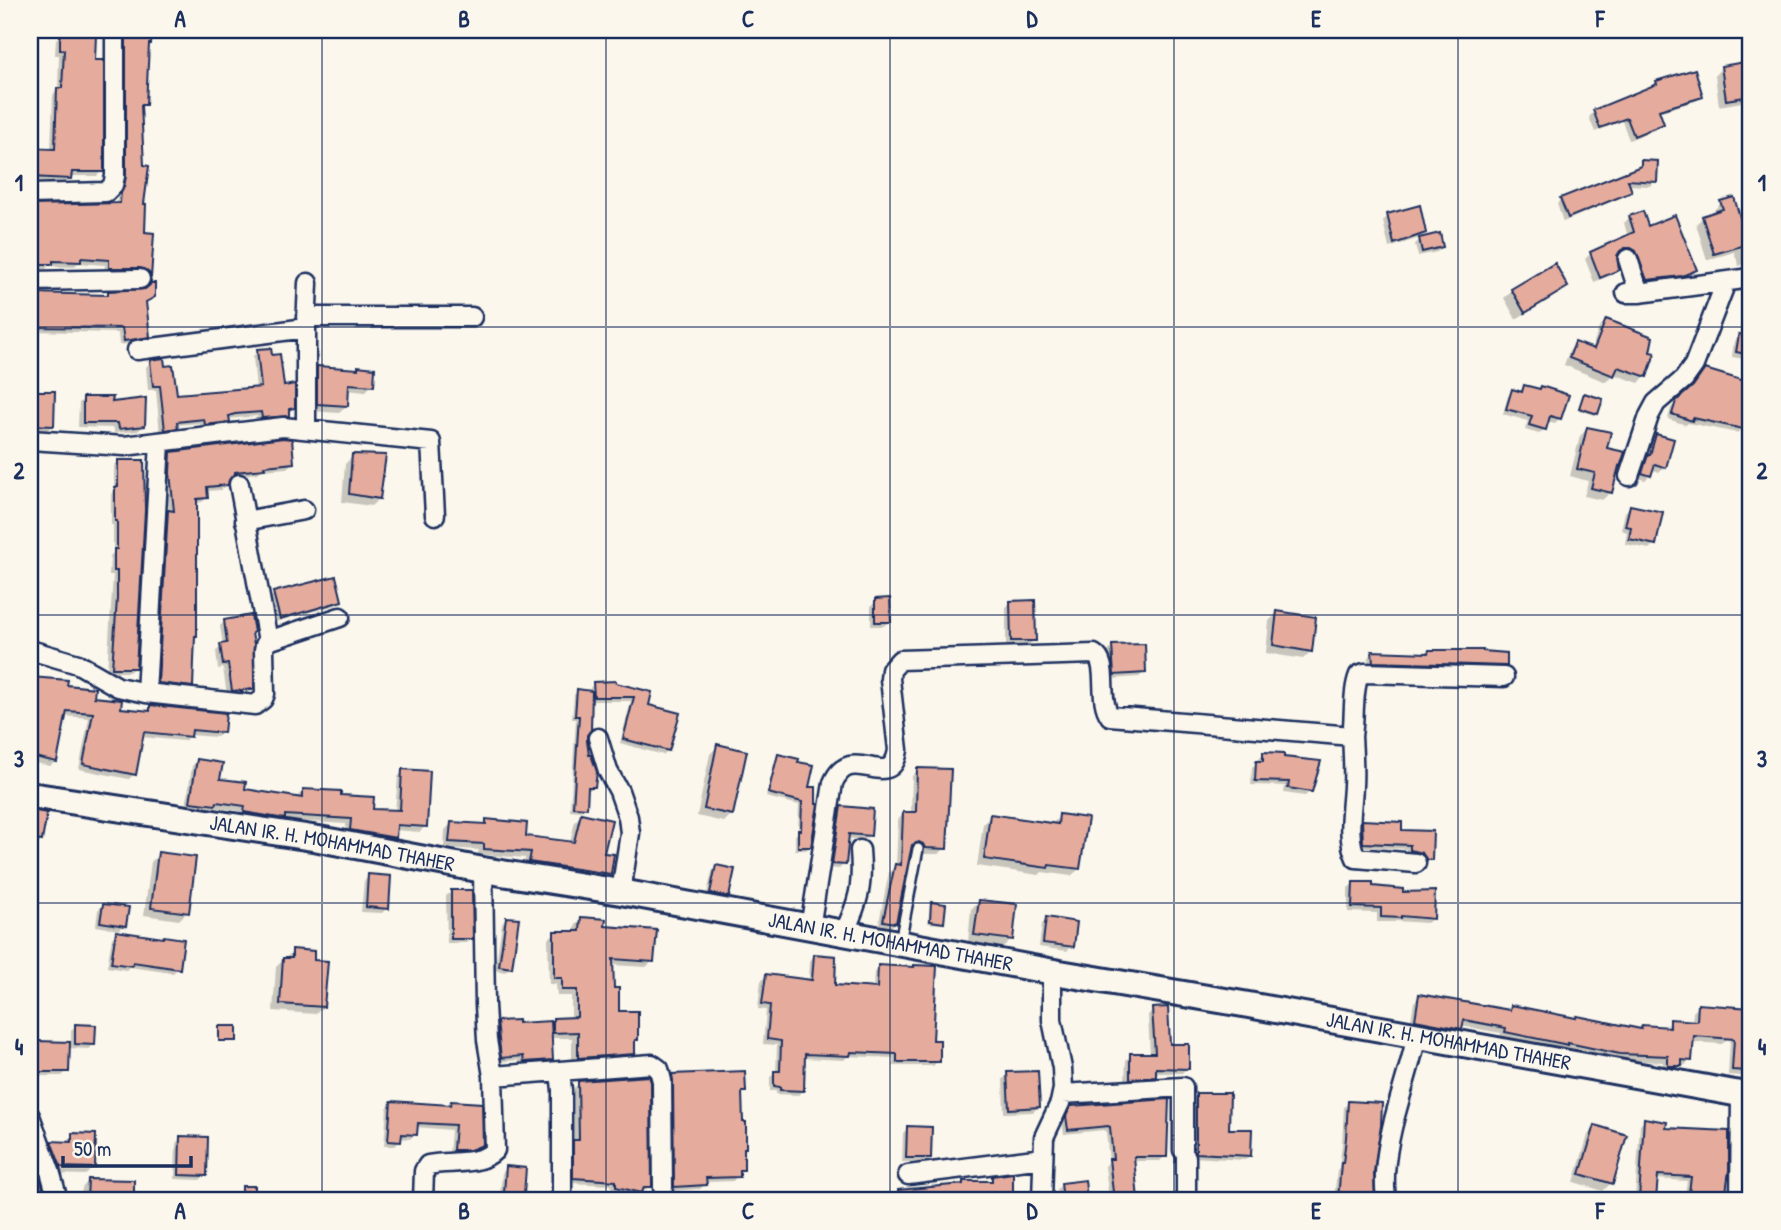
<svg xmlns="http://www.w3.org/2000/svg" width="1781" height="1230" font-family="'Patrick Hand',sans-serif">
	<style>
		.shadow { fill: #0003 }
		.building { fill: #e5ac9e; stroke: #1b2f5e; stroke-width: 2 }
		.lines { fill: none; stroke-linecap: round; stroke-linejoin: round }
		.lane-casing { stroke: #1b2f5e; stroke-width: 14 }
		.street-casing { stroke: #1b2f5e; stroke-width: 23 }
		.secondary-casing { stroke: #1b2f5e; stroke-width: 30 }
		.lane { stroke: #fbf7ec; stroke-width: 9 }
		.street { stroke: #fbf7ec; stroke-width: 18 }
		.secondary { stroke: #fbf7ec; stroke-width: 24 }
		.grid { fill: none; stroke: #1b2f5e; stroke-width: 2; stroke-opacity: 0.55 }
		.labels { text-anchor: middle; stroke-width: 7; stroke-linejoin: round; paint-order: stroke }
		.street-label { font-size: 21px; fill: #1b2f5e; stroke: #fbf7ec }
		.neatline { fill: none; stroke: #1b2f5e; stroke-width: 2.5 }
		.grid-label { font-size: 23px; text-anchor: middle; font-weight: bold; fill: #1b2f5e }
	</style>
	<rect width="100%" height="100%" fill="#fbf7ec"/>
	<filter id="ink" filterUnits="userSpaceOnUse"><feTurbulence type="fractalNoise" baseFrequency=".0143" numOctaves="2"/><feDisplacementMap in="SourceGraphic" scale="14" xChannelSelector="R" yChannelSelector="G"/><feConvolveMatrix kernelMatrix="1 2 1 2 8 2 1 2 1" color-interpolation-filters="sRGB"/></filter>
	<g filter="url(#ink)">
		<!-- shadow -->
		<path class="shadow" d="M62,30H94L93,62L102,171L97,176H70L64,183L30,182V150L51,151L53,95L58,89L59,55H55L56,39L62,34Z
			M121,30H151L150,44L147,46L144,104L140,109L144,234H152L150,278L146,281L104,273L105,265L78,263L74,267L48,266L46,269H30V207L116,205L122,183Z
			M1751,63V94L1742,102L1719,106L1715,75L1722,67Z
			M1657,82L1701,97L1696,101L1658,112L1662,124L1657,129L1629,140L1622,121L1595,132L1589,117L1594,112L1652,88Z
			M1642,162L1655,181L1650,186L1627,185L1630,192L1625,196L1563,222L1557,204L1561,199L1637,169V167Z
			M1721,203L1745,238L1751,236V261L1739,266L1734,252L1707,260L1696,224L1703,217L1715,213L1714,210Z
			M1388,216L1424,233L1419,238L1389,248L1383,221Z
			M1630,217L1647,228L1695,270L1689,275L1675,281L1641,285L1625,253H1618L1616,254L1618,269L1612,275L1594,282L1585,259L1591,253L1628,237L1624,223Z
			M1420,240L1442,247L1437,252L1418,256L1415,244Z
			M149,284L153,285V296L144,304L148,336L143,342L119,345L118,333L30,331V295L106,296L109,293L145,291Z
			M1566,287L1558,294L1516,319L1504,298L1512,290Z
			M1750,291H1751V360L1732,357L1734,341L1739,336L1743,337L1745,296Z
			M1606,321L1645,376L1639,383L1613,374L1606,382L1564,365L1569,351L1576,344L1591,350L1599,328Z
			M258,351L282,387L293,408L283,420L258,422L257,416L228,419V421L223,426L201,429L200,423L176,425V427L171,432L160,434L156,390H148L146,367L151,362L175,396L256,390L253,356Z
			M318,368L372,385L365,392L347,390L346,406L339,413L311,411V375Z
			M1705,371L1751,385V404H1747L1742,429L1737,433L1688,423L1686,425L1668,419L1671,408L1690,391Z
			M1524,387L1560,418L1555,423L1547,421L1544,430L1539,434L1525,430L1528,421L1503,414L1508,396L1513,391L1519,392Z
			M30,393H53V425L47,430H30Z
			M1585,395L1597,413L1595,415L1579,410Z
			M84,398L111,404L143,426L138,431L114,433V428L78,427L79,403Z
			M1588,428L1605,449L1610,493L1602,500L1584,496L1588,481L1570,476L1580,436Z
			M1657,436L1664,467L1659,472L1651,469L1650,475L1645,480L1638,478L1644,462L1647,458L1652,441Z
			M172,454L292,463L287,468L261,470L258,473L231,476L226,484L221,490L206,491L207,497L202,502L195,503L192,686L187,691L154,687L163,517L169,512L165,479L167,459Z
			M353,456L379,499L371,506L342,502L345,464Z
			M119,461L134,668L129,672H107L113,575H109L110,556L113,553V525H111V494L114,491V466Z
			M1630,507L1654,544L1649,549L1625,544L1627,532L1621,530L1625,512Z
			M274,594L340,600L336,605L275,622L269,599Z
			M876,601L889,621L884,626H871V606Z
			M1011,602L1034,640L1029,645H1006V607Z
			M1277,613L1311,651L1303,659L1266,653L1269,621Z
			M225,621L250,634L252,688L247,693L227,695L223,668L218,669L216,651L223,646L220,626Z
			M1112,647L1144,672L1139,677L1110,679L1108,652Z
			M1373,653L1505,666L1500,670L1369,666L1368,658Z
			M30,679L66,681L65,687L119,710L145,712L151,707L223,732L217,737L190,735L184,741L141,737L134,774L129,779L79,769L89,718L64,716L56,761L50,766L30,762Z
			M594,683L650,693L647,706L668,750L663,755L620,743L631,701H590L585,736L594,786L590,790H586L585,807L581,811L570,810L576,719H572L574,695L578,691L590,692V688Z
			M718,746L732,814L724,822L697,816L710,754Z
			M1264,754L1282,758L1310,791L1305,796L1284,793L1285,786L1251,785L1252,767L1259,762V759Z
			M779,756L807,788L810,846L806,850H795V835L798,833L799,805L766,797L775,760Z
			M197,761L218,780L243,791L298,799V796L304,790L339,796L371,810L395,812L398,777L403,771L425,826L420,832L395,830L394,838L389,843L346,835V824L281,820L277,824L239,818L240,811L212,807L209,810L186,807L192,766Z
			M918,770L945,848L939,854H919L917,850L911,848L895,923L889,929L878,927L889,872L896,866L898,820L904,813L911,814L912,776Z
			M842,808L869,835L864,840L847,838L844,864L839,869L828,868L837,813Z
			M30,812L45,814L40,842L35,847L30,846Z
			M582,815L610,873L603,879L524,868L525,858L478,854L479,850L444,848L445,830L451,824L482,826L487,821L524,837L570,843L575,821Z
			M991,816L1052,824L1060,816L1079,869L1071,876L1042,872L1039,875L977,866L983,824Z
			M1363,822L1400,831L1430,859L1425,864H1422L1406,855V849L1359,847L1358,827Z
			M159,854L187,912L179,920L144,915L151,862Z
			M716,867L727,896L722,901L706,898L712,872Z
			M369,876L387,908L382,913L361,912L364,881Z
			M1353,884L1371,888L1432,919L1427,923L1396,921L1394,922H1377V913L1348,912V888Z
			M451,892L471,938L466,943H447L446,896Z
			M979,902L1011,939L1003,947L968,943L971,909Z
			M932,904L942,922L941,924L928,923L930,906Z
			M103,905L124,925L119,930L96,926L98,910Z
			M506,918L510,967L505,972L495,970L502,923Z
			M581,919L603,928L653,961L646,967L612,965V989L618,1013L636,1039L633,1042V1053L627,1060L572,1064V1038H550L551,1059L546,1064L519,1066V1060L497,1062L493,1027L498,1022L517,1025L551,1023L554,1020L571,1019V996H557L556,984H549L548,939L555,933H574L575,926Z
			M1047,919L1072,946L1067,951L1039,947L1042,924Z
			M117,933L178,968L173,973L129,967L126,970L107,967L112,938Z
			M293,951L323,1007L315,1014L273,1011L276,967Z
			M814,956L833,987L873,989L874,972L879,967L932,1041L938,1061L933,1066H893V1058L848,1056L844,1060L804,1058L803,1090L798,1095L776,1094V1091H770V1077L776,1073L777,1045L763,1044L766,1010L758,1009L761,981L766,976L809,982L810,961Z
			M1420,996L1507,1011L1511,1007L1639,1030L1642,1027H1665L1671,1021L1692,1022L1693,1012L1699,1006L1728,1038L1722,1044L1692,1042L1691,1060L1684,1066H1680L1674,1072L1663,1071V1062L1613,1059L1561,1048L1560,1050L1500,1038L1501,1033L1461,1026L1454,1034L1410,1026L1414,1002Z
			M1153,1010L1168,1046L1187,1068L1182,1073H1154V1076L1149,1081L1125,1083L1126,1060L1131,1055H1150L1148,1015Z
			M76,1026L94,1044L89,1049L68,1048L67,1071L62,1076H32L33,1048L37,1043L71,1044V1031Z
			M220,1028L235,1040L233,1042H218V1030Z
			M1735,1036L1751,1041V1072H1745L1741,1076L1728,1075L1730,1041Z
			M1008,1074L1038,1107L1033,1112L1004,1113L1003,1079Z
			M673,1075L744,1091L740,1095L742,1169L733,1181L705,1182V1184L700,1189L670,1191L668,1080Z
			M579,1083L650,1186L635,1198L611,1192V1185L569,1183V1147L574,1142V1088Z
			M1197,1094L1250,1155L1245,1160L1192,1157V1099Z
			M1167,1101L1165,1156L1160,1161H1132L1137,1200H1097L1109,1199L1105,1166L1109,1162L1106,1132L1103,1130L1064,1134L1062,1122L1066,1113L1072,1108Z
			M392,1103L447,1107L451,1103L480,1145L475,1150L464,1154H449L451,1130L416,1127L415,1134L410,1139L400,1138V1141L395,1146H384L387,1108Z
			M1349,1103L1372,1172L1373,1200H1334L1337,1170L1339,1168L1342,1144L1344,1107Z
			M1645,1120L1664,1129L1727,1170L1723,1200H1684L1687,1181L1656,1179L1654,1200H1635L1640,1125Z
			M1595,1127L1611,1183L1603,1191L1574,1182L1588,1135Z
			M908,1128L929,1157L924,1162H902L903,1133Z
			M1751,1131V1200H1748L1746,1136Z
			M73,1135L93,1167L86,1175L53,1174L44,1151L52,1143H65Z
			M181,1138L205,1175L200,1180L175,1179L176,1143Z
			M507,1168L523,1193L518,1198L500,1197L502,1173Z
			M1012,1175L1011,1200H901L900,1196L960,1186L963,1183H987L993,1178Z
			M89,1180L132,1194H147V1200H81L82,1188Z
			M1083,1182L1085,1200H1058L1057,1189L1062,1184Z
			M243,1187L253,1196H264V1200H202V1198L207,1193L238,1194Z
			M438,1192L464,1193V1200H433V1197Z"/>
		<!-- building -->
		<path class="building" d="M126,30H152L151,44H149L146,105H141L144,165L149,166L144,204H146L145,232L154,233L151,278L149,273L140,268H109V260L81,258V262L53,261V264H35L34,230H30V205L120,203L121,193L124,187L126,176Z
			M60,32L96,34L95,60H104V172H72L71,179L30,177V148L55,149L57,88H62L64,50H60Z
			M1751,61V96L1726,100L1721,66Z
			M1695,69L1703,97L1659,110L1664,124L1634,136L1627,118L1600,128L1593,110L1657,84L1656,81Z
			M1641,160L1658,161L1657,182L1628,180L1632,192L1568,218L1560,198L1641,166Z
			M1734,197L1748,244L1714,254L1702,216L1723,209L1720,201Z
			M1420,205L1426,233L1394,244L1387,214Z
			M1643,211L1648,226L1675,215L1697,270L1682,276L1647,280L1636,251L1631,248H1625L1620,251L1617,256L1619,270L1600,278L1590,252L1634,232L1629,216Z
			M1440,233L1443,247L1422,252L1419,238Z
			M1555,263L1568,287L1525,313L1511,289Z
			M151,280V283H155V297L146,302L150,337L124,341L122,328L30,327V293L108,295V291L145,289L150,285Z
			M1606,319L1653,337L1650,352L1655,353L1647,377L1618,367L1614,376L1569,358L1575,342L1594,349Z
			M1739,334L1751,336V355L1736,352Z
			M271,348L272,355L280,354L284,386L295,384V408L289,409V416L262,418L261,412L235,414L229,416L230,422L205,425L204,419L177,422L178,428L165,430L160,386H153L150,360L164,358L165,366L173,365L177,394L261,387L257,349Z
			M317,366L358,369V366L375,368L374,386L349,384L348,406L317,404Z
			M1705,369L1751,383V397L1743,429L1693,418L1692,421L1672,414L1676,401L1693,386Z
			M1524,385L1540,389L1541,386L1569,395L1561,419L1550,416L1546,430L1529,425L1532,416L1506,409L1512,389L1522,392Z
			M30,391H55L54,426L30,425Z
			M1584,393L1603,399L1598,414L1579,408Z
			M83,397H113L112,402L146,398L145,426L119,429L118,423H83Z
			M1587,427L1611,432L1607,448L1625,452L1620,467L1619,466L1612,493L1591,488L1595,473L1577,469Z
			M1656,434L1674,439L1666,468L1655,464L1651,476L1642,473L1648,455H1650Z
			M283,438L292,439L294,463L264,466L265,469L235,472V474L229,480L228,485L207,487L208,498L197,499V636H195L193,687L158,683L168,510L174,511L170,473L171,452Z
			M352,454L386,455L380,499L349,494Z
			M118,460H144L145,510L136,668H112L117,599V571H114V549H117V521H115V487H118Z
			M1630,505L1663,512L1656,545L1629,539L1631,527L1625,526Z
			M336,576L342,601L280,619L273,592Z
			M890,598L891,622H875V599Z
			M1035,600L1036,641H1011L1010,601Z
			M1277,611L1316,617L1312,652L1273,645Z
			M251,615L254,632L252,633L254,644V689L232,691L228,664L223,665L220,644L227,643L224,620Z
			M1145,644L1146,673L1114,675L1112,645Z
			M1429,650H1483V651L1507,653V666L1373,662L1372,651L1428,653Z
			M30,677L68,680L67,685L95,688L94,697L122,700L121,708L150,711V705L226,713L224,733L192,730L191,737L144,732L136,775L83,764L93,713L67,711L57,762L30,756Z
			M616,681V683L652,692L649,705L680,713L669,751L623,739L634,697H594L593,682Z
			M577,689L592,691L591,730L587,735V741L589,755H591L597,772L595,787H588L587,808L573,807L579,716H575Z
			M717,744L747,751L733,815L704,809Z
			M1263,752L1284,753V757L1321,761L1312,792L1288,788L1289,782L1255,781L1256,761H1263Z
			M778,754L799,759L798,762L814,765L809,787H816V804H818L811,847H798V830H801L802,802L768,793Z
			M197,759L223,763L220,779L246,782L245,789L303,798V789L341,791V795L374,797L373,809L400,810L402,769L430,771L427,827L397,825L396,838L350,830L351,819L285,815V819L244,812L245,806L217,802L216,805L190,802Z
			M917,768L951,769L947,849L925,848L923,844L919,842L912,845L896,923L883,921L895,864L901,865L903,812H916Z
			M841,806L873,809L871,836L849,834L846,865L832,864Z
			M30,810L47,813L42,841L30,839Z
			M581,813L612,820L604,853L614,854L611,874L529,862L531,852L484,849V844L449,842L451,822L486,824V819L527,823L526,836L574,842Z
			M990,814L1058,824L1059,814L1088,818L1080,869L1049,865L1048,868L984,859Z
			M1362,820L1402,822V830L1433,831L1432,860H1427L1422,853L1410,850V845L1363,843Z
			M158,852L196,857L189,913L151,908Z
			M716,865L735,869L729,897L710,893Z
			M368,874L391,876L389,909L366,907Z
			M1353,882H1373V886L1403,889V892L1435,891L1434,919L1401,916V918L1381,917V908L1352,907Z
			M451,890H472L473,939H451Z
			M979,900L1017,904L1013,940L974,935Z
			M931,902L946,904L944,923L930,921Z
			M103,904L129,907L126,926L100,922Z
			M506,917L519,918L512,968L499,966Z
			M581,917L606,919L605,926L657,930L654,962L613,959L614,988H619V1011H638V1040H635V1054L578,1058V1032L553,1033V1018L577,1017V990H562V978H554V931H580Z
			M1046,917L1077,922L1074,947L1043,943Z
			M116,931L163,938L164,936L184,939L180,969L133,962L132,966L111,963Z
			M292,949L314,951V960L328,961L324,1007L280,1004L283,958H292Z
			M814,954L836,956L835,985L877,988L878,965L914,967V965L937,966L933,1040H940V1062H897V1054L851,1052L850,1056L805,1054L804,1091L780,1090V1087L774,1086V1071H780L781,1041L767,1039L770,1005L762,1004L766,974L812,980Z
			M1419,994L1510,1010L1511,1005L1576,1018L1577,1016L1641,1029L1642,1025L1670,1027V1019L1697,1021L1698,1004L1751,1008V1067H1748L1747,1071L1732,1070L1734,1039L1694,1036L1692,1061L1682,1060V1066H1668V1056L1620,1054L1568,1043V1045L1505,1032L1506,1028L1464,1020L1462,1029L1415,1020Z
			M1168,1007L1170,1044H1189V1069L1156,1068V1077L1130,1079V1053H1155L1152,1008Z
			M518,1020V1023L551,1021L553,1060L524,1062L523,1056L501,1058L497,1021Z
			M75,1024L96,1025L95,1045L75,1044Z
			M219,1026H237V1041H219Z
			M37,1041L70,1042L69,1072H36Z
			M745,1071L746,1092H742L743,1122H746V1148H744V1170H740V1177L706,1178L707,1185L674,1187L673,1081L672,1074Z
			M1038,1071L1040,1107L1009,1109L1007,1072Z
			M649,1076L651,1082L652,1187H644L642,1193L616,1187V1181L573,1178V1140H579L578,1081Z
			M1196,1093H1230L1229,1129H1252L1251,1156L1196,1153Z
			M1169,1099L1167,1157H1134L1138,1200H1114L1109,1159H1113L1110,1127L1108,1126L1068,1130L1066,1116L1071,1106Z
			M391,1101L450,1105L451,1101L482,1103L483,1145L470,1150H453L455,1125L418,1123L417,1135L402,1134L401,1142L388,1141Z
			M1348,1101L1382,1103L1381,1126L1374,1172L1375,1200H1338L1341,1163H1343L1346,1138Z
			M1644,1118L1667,1122L1666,1128L1729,1131V1170L1725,1200H1688L1691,1177L1658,1175L1656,1200H1639Z
			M1595,1125L1627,1135L1613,1184L1580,1174Z
			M907,1126L932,1127L931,1158H906Z
			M72,1133L96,1134L95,1168L61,1167L51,1141L72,1142Z
			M180,1136L208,1137L207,1176L179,1175Z
			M30,1150L39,1174L44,1192V1200H30Z
			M506,1166L526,1168L524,1194L504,1193Z
			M1013,1173V1200H898V1190L963,1184V1181H992V1176Z
			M88,1179L134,1180V1200H87Z
			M1085,1180L1087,1200H1063L1061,1183Z
			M242,1186H255V1200H242Z"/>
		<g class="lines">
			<defs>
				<path id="lane" d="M900,942L918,849"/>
				<path id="street" d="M30,194L106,192L113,185L115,176V30
					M30,281L140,279
					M1626,293H1639L1628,259
					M1639,293L1751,278
					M306,317H472
					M306,328L308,283
					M137,350L306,328V429
					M30,440L124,446L283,427L431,442L435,515
					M160,442L146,693L255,705L263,699L265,694L264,650L265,645L268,641L340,617
					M1629,476L1649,416L1656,403L1684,379L1694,365L1726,282
					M239,484L268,641
					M245,521L304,510
					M30,650L78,664L118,687L146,693
					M1352,736C1355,717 1352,692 1359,675L1364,673L1504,677
					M598,738L608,771L619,791L628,817L630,833L621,892
					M810,928L833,783C851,740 891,795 898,750L890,679L891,670L900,660L1094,654C1110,663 1097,698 1110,716L1352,736C1353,753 1354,769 1353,786C1352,809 1346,837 1356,858L1416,863
					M844,933C859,901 863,886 860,850
					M560,1072L562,1090V1200
					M493,1076L652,1064L659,1069L662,1081L663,1188
					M1062,1094L1183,1087V1150
					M30,1116L50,1171L58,1200
					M1186,1157V1200
					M908,1175L1043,1158
					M423,1200L424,1171L428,1165C450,1160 478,1167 495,1150L493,1076L487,1040L485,1005L483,870
					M1042,1200L1044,1137L1060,1103L1063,1089L1062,1068L1052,1020V982L1054,972
					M1387,1200C1384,1191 1385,1183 1385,1173C1388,1125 1407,1082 1417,1035
					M1740,1200L1741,1094"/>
				<g id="secondary">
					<path id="s1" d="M30,795L319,839L483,870L621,892L1054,972L1243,1004L1751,1096"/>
				</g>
			</defs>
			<!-- lane casing -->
			<use href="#lane" class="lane-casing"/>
			<!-- street casing -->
			<use href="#street" class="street-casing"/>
			<!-- secondary casing -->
			<use href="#secondary" class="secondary-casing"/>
			<!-- lane -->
			<use href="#lane" class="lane"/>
			<!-- street -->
			<use href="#street" class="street"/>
			<!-- secondary -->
			<use href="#secondary" class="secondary"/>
		</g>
	</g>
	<!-- grid -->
	<path class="grid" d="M322,30V1200M606,30V1200M890,30V1200M1174,30V1200M1458,30V1200M30,327H1751M30,615H1751M30,903H1751"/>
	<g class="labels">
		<!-- street labels -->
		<g class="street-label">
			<text dy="7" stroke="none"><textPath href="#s1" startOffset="306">JALAN IR. H. MOHAMMAD THAHER</textPath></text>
			<text dy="7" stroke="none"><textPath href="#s1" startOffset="873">JALAN IR. H. MOHAMMAD THAHER</textPath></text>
			<text dy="7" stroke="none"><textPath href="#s1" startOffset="1440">JALAN IR. H. MOHAMMAD THAHER</textPath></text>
		</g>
	</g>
	<!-- margin -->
	<rect width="1781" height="1230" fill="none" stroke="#fbf7ec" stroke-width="77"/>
	<!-- scale -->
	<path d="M63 1156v10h128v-10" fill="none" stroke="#1b2f5e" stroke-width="3.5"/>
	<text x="74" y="1156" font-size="21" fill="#1b2f5e" stroke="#fbf7ec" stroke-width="5" paint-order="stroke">50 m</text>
	<rect x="38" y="38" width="1704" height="1154" class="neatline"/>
	<g class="grid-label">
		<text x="180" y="27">A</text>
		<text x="464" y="27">B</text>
		<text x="748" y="27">C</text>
		<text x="1032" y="27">D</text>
		<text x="1316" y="27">E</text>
		<text x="1600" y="27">F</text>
		<text x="19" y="191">1</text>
		<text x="1762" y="191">1</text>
		<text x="19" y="479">2</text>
		<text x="1762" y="479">2</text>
		<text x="19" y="767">3</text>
		<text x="1762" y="767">3</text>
		<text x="19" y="1055">4</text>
		<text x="1762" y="1055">4</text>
		<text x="180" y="1219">A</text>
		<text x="464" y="1219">B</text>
		<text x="748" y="1219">C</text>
		<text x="1032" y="1219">D</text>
		<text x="1316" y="1219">E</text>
		<text x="1600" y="1219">F</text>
	</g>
</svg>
